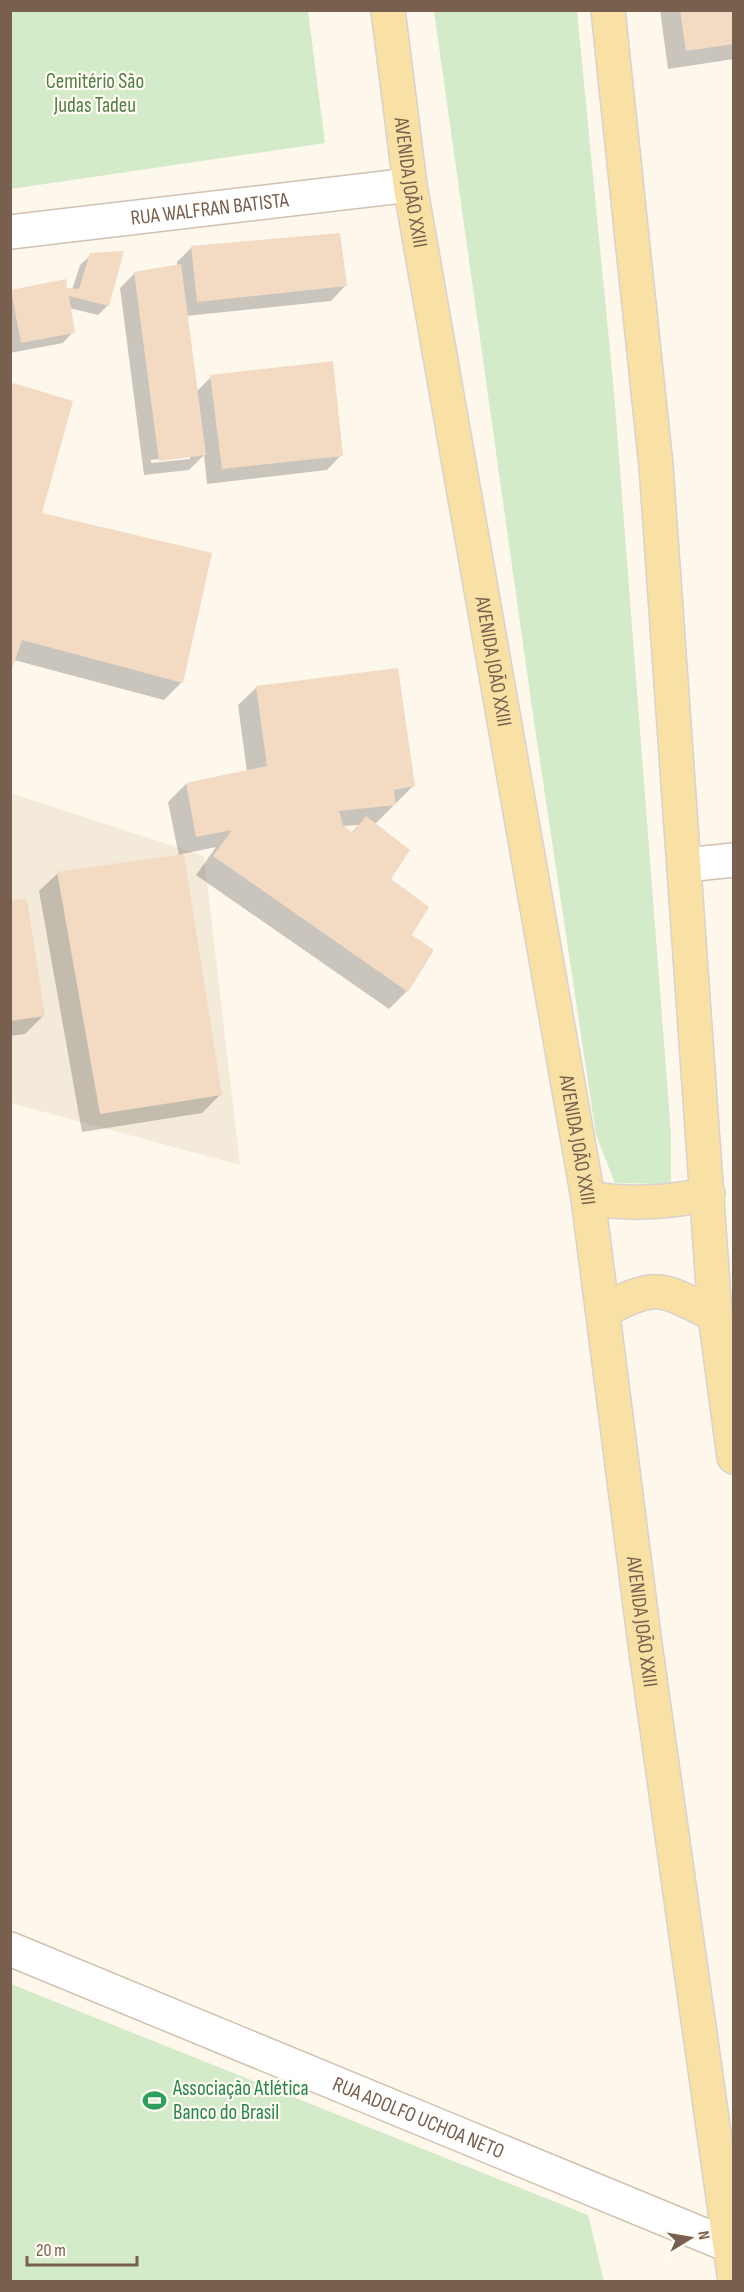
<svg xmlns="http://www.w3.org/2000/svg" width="744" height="2292" font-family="'Sofia Sans Condensed',sans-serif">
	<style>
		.residential { fill: #f4eada }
		.green { fill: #d4ebc9 }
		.shadow { fill: #0003; fill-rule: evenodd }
		.building { fill: #f2dac3 }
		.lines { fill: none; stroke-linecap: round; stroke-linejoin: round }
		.street-casing { stroke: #d0c1b0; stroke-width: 36 }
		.primary-casing { stroke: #d9d2cd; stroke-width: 36 }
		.street { stroke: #fff; stroke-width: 33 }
		.primary { stroke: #f9e1a6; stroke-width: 33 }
		.labels { text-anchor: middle; stroke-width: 4.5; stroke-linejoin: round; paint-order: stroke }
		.park-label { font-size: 21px; fill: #517e45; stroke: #fffbf2 }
		.street-label { font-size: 21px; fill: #79604e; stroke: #fffbf2 }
		.leisure-label { font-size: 21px; fill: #27864d; stroke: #fffbf2; text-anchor: start }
	</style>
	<rect width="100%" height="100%" fill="#fdf7ec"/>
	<!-- residential -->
	<path class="residential" d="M10,793L204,856L240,1165L11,1103Z"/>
	<!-- green -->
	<path class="green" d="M10,11H308L325,143L11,189Z
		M434,11H577L614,392L671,1134V1184L615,1183L596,1135L532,708Z
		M11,1984L588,2215L604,2281H11Z"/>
	<!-- shadow -->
	<path class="shadow" d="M660,10H734V59L668,69Z
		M192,247L345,286L331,301L186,316L196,392L211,377L341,455L327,470L207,484L204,455L189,470L144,475L120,288L135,273L177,266V262ZM190,456V459L151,463V460Z
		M91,255L108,305L98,315L69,308L73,332L63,343L10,353V293L72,290L80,265Z
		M13,385L40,514L182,682L164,700L14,660L10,671V387Z
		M257,687L413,786L376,823H372L389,879L410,935L407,991L389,1009L196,875L216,847L182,854L220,1095L202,1113L82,1132L39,891L58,873L179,856L168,802L186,784L247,772L238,705ZM359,825L351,833L342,826Z
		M10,902L43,1016L25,1034L10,1036Z"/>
	<!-- building -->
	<path class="building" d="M680,10H734V44L686,51Z
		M340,233L347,286L197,302L191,246Z
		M124,251L109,306L69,296L75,333L21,343L11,290L66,279L67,288L79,289L90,253Z
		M181,264L206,455L159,461L134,272Z
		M333,361L343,456L222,469L210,375Z
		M13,383L73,401L42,513L212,553L183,683L22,640L10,674V392Z
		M398,668L415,786L394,790L396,805L339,811L343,825L353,833L366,816L410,850L391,879L429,907L412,935L434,950L408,992L213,856L232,830L196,837L186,783L267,766L256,686Z
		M184,854L222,1095L100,1114L57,872Z
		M27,899L45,1016L10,1021V900Z"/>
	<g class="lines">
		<defs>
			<g id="street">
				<path id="s1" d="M10,232L410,185"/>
				<path d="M685,865L734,860"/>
				<path id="s2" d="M10,1949L728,2245"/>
			</g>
			<g id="primary">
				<path id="s3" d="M388,10L410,185L588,1198L645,1644L734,2275"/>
				<path d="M608,10L656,466L715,1315L734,1457"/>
				<path d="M588,1198C629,1205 668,1203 708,1194"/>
				<path d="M603,1311C658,1281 662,1289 715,1315"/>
			</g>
		</defs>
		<!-- street casing -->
		<use href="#street" class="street-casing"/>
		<!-- primary casing -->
		<use href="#primary" class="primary-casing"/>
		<!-- street -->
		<use href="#street" class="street"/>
		<!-- primary -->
		<use href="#primary" class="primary"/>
	</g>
	<!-- icons -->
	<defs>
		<symbol id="stadium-bare" viewBox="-9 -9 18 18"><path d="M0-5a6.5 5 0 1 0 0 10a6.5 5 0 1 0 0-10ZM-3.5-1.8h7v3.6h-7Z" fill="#2e9e5b" stroke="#fffbf2" stroke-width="2.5" paint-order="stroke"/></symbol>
	</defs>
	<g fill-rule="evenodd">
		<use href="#stadium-bare" x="138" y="2084" width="33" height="33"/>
	</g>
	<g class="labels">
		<!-- park labels -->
		<g class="park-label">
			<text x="95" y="88">Cemitério São<tspan x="95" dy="24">Judas Tadeu</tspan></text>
		</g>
		<!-- street labels -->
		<g class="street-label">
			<text dy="7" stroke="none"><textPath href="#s3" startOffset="174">AVENIDA JOÃO XXIII</textPath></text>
			<text dy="7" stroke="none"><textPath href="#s1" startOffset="201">RUA WALFRAN BATISTA</textPath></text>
			<text dy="7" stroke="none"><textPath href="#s3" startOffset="660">AVENIDA JOÃO XXIII</textPath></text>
			<text dy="7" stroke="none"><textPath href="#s3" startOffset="1146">AVENIDA JOÃO XXIII</textPath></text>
			<text dy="7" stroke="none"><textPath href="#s3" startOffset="1632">AVENIDA JOÃO XXIII</textPath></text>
			<text dy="7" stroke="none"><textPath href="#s2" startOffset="442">RUA ADOLFO UCHOA NETO</textPath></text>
		</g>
		<!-- leisure labels -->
		<g class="leisure-label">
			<text x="173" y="2095">Associação Atlética<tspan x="173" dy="24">Banco do Brasil</tspan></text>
		</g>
	</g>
	<!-- border -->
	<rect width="744" height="2292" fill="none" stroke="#79604e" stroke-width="24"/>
	<!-- north arrow -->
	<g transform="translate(690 2238) rotate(79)" stroke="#fffbf2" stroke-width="4.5" paint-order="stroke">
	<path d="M0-4.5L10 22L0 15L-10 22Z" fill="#79604e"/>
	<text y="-9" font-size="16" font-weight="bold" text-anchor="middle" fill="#79604e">N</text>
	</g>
	<!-- scale -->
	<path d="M27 2256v9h110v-9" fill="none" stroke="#79604e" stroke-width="3"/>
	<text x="36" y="2256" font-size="18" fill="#79604e" stroke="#fffbf2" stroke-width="4.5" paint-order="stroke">20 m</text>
</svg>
